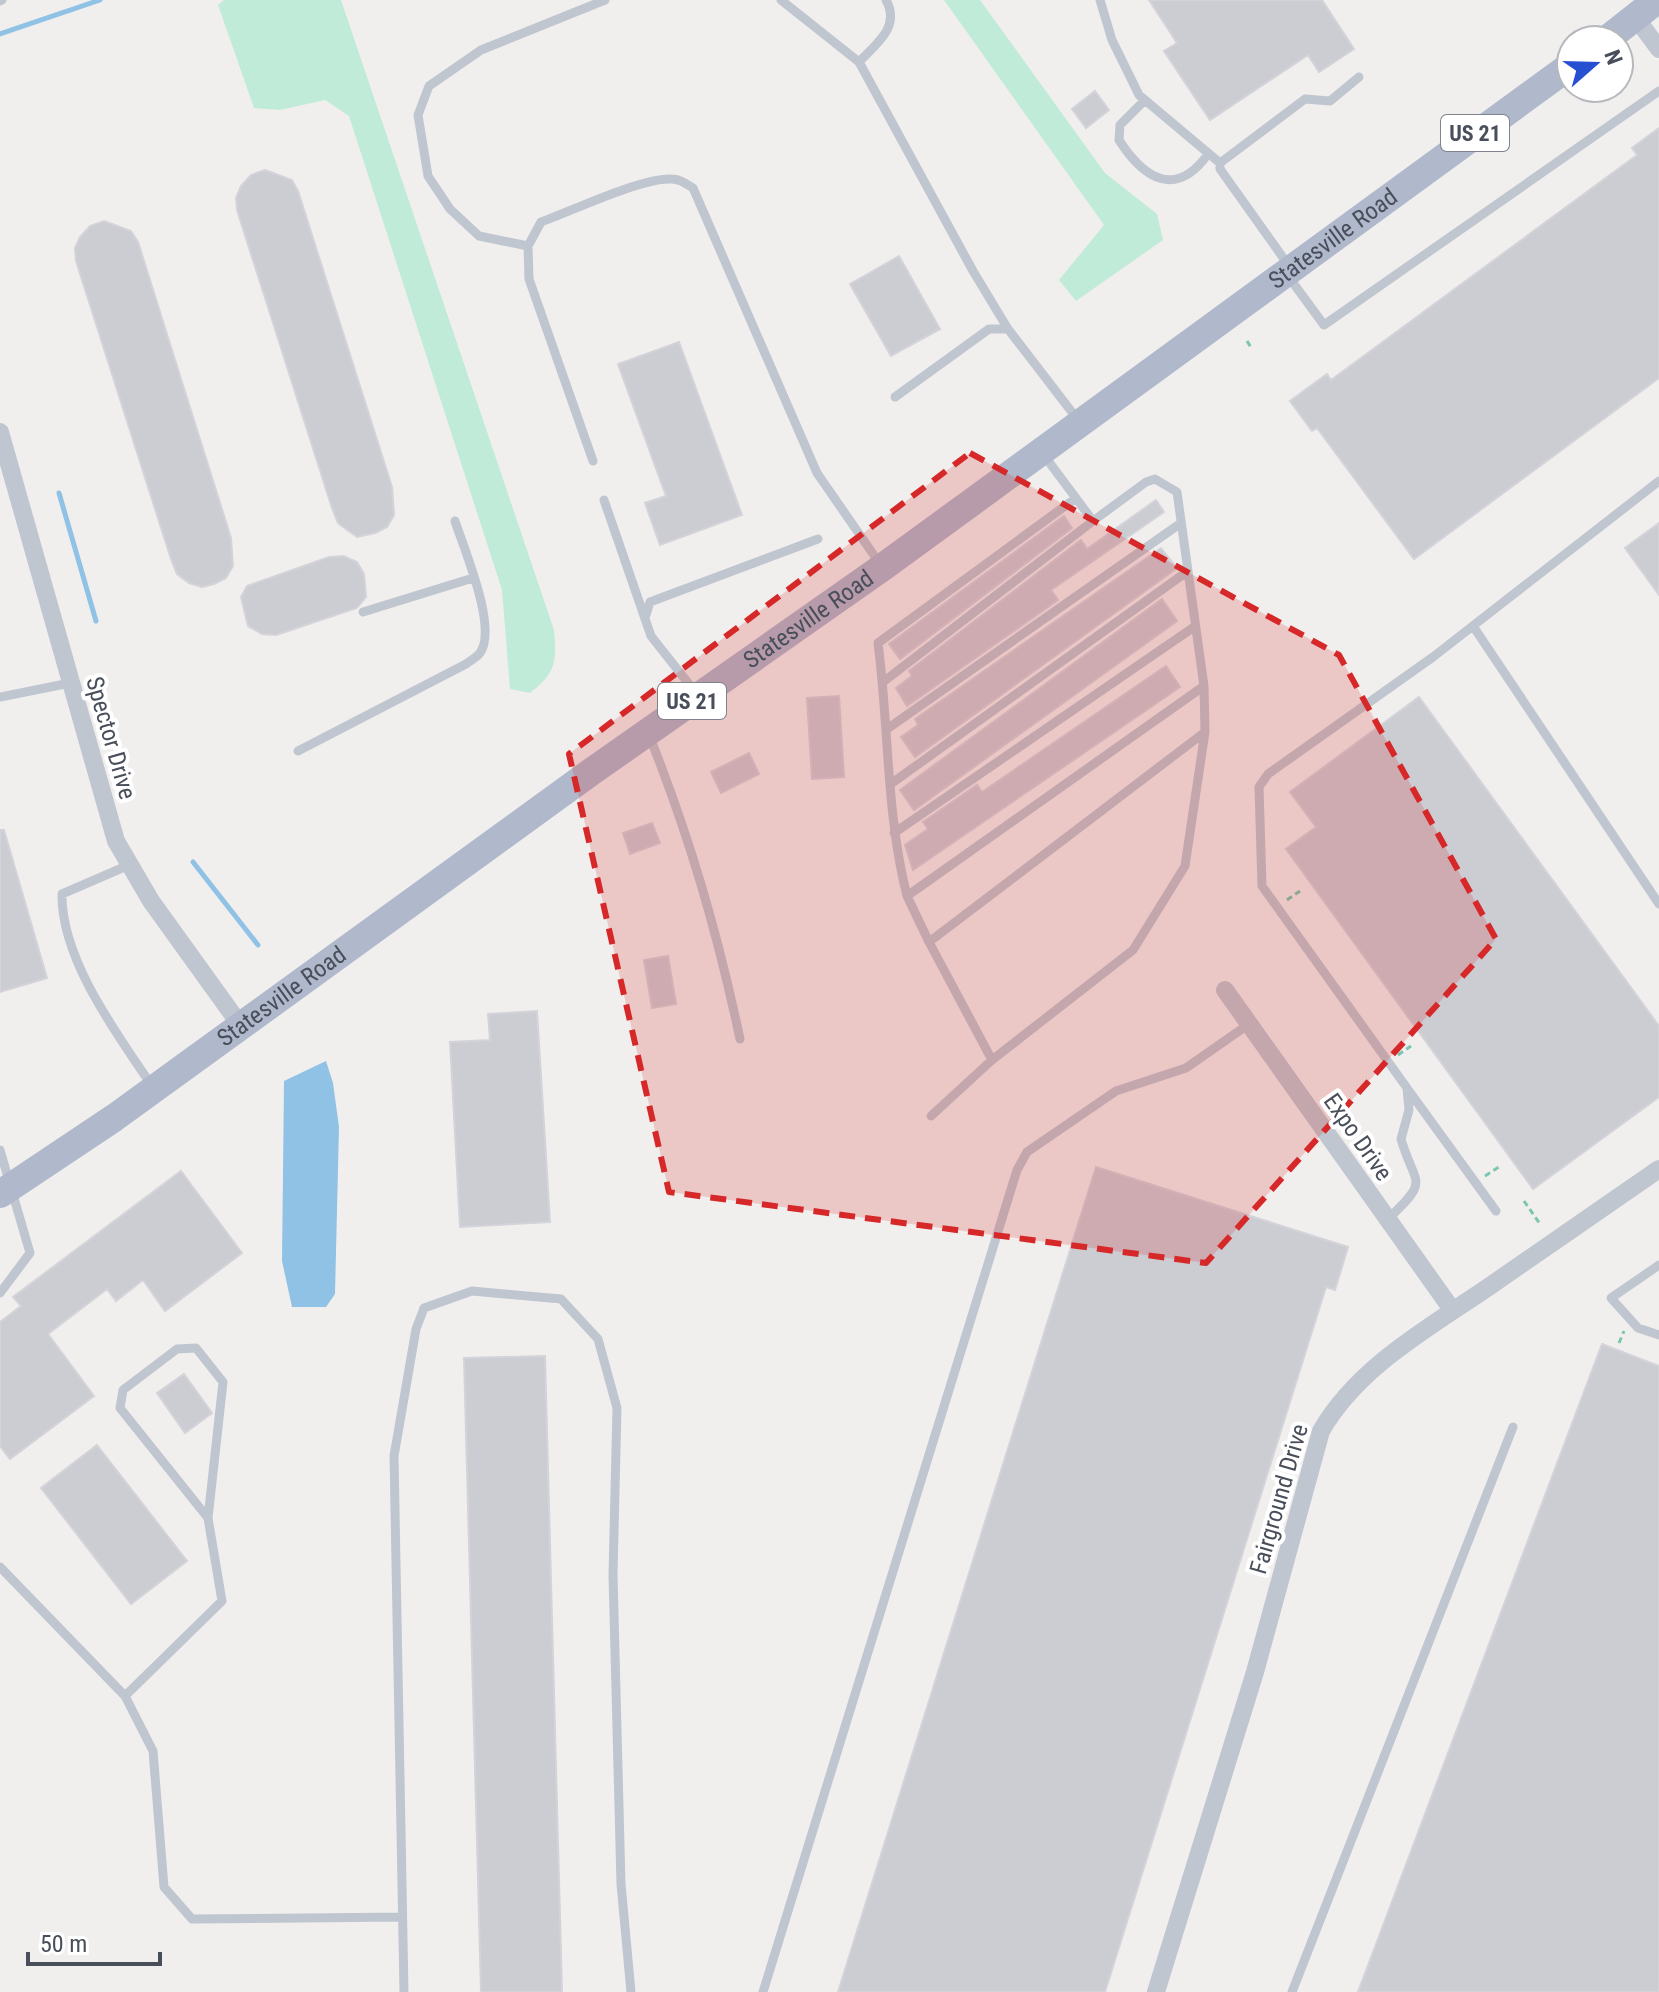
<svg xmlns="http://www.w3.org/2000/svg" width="1659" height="1992" font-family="'Roboto Condensed',sans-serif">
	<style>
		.green { fill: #c0ebd9 }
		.water { fill: #90c2e5 }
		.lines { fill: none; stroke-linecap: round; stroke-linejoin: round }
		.stream { stroke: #90c2e5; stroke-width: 5 }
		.building { fill: #ccccd3; stroke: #d3d3d9; stroke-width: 2 }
		.path { stroke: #7ac6b0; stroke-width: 3; stroke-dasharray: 6 4; stroke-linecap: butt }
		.lane { stroke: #c0c6cf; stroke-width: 9 }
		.street { stroke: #c0c6cf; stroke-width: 18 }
		.primary { stroke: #b0b8cb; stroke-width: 28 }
		.marked { fill: #d62828; fill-opacity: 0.2; stroke: #d62828; stroke-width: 6; stroke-dasharray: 16 10; stroke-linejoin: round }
		.labels { text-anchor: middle; stroke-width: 8; stroke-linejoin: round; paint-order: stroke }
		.shield { fill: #fff; stroke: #7f838c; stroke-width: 2 }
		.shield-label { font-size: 22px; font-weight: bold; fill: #484e5a }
		.street-label { font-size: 24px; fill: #484e5a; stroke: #fff }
	</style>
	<rect width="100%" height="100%" fill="#f1efee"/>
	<!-- green -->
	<path class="green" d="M224,0H341L554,630C557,662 556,673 530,693L510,689L502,590L349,116L325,100L280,110L254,108L218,5Z
		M944,0H980L1105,173L1157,214L1163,240L1076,301L1059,280L1104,225Z"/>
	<!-- water -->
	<path class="water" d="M326,1061L333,1083L339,1127L335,1294L326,1307H292L282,1261L284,1081Z"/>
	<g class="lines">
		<!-- stream -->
		<path class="stream" d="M0,34L100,0
			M59,493L96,621
			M193,862L258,945"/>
	</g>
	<!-- building -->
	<path class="building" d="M1149,0H1322L1354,49L1319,72L1308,55L1210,120L1164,51L1177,43Z
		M1095,91L1109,110L1086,128L1072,109Z
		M1659,128V378L1414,559L1317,428L1312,431L1290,401L1327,374L1331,380L1637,155L1632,148Z
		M265,170L292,180L298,191L392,487L394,515L387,527L375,533L357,537L338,523L332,508L237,210L236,198L241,186L251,175Z
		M104,221L131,231L138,242L231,538L233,566L226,578L214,584L202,587L189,583L177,574L171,559L76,261L75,248L80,237L90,226Z
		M899,256L940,329L891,356L850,284Z
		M679,342L742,515L660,545L645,503L666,496L618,364Z
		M1156,500L1164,512L1051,590L1058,600L907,706L896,688L912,676L909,671L1081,540L1087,549Z
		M1064,516L1072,528L900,659L889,644Z
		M1659,523V595L1625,548Z
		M1161,548L1177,568L915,757L901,737L918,725L915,719Z
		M343,556L357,562L364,574L366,597L357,608L276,635L262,634L248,626L241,597L247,586L329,557Z
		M1162,599L1177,621L914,810L900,790Z
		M1166,666L1180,687L913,870L905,845L928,829L923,822L977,785L982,792Z
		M839,696L844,777L812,779L807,698Z
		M1419,697L1659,1026V1097L1533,1189L1286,849L1316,827L1290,792Z
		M749,753L759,774L721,793L711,772Z
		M652,823L660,843L630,854L623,833Z
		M0,830H4L47,978L0,992Z
		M668,956L676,1004L652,1008L644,960Z
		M537,1011L550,1222L460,1227L450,1042L490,1040L488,1014Z
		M1096,1167L1348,1247L1335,1290L1326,1287L1105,1992H838Z
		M181,1171L242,1253L165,1311L143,1280L116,1301L107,1289L48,1334L94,1396L10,1459L0,1446V1322L21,1306L13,1297Z
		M1602,1344L1659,1366V1992H1358Z
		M545,1356L562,1992H481L464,1358Z
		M184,1374L212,1413L185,1433L157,1393Z
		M97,1445L187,1561L131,1604L41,1488Z"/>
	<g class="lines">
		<!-- path -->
		<path class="path" d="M1247,341L1252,349
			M1287,900L1300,891
			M1398,1055L1411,1046
			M1485,1176L1499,1167
			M1524,1201L1540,1224
			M1619,1343L1624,1331"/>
		<!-- lane -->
		<path class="lane" d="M781,0L859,62L973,271L1008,329
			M1100,0L1112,40L1139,95L1220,163
			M0,1L2,0
			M859,62C876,44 901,27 886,0
			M1145,100L1120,125L1119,140C1144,179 1176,199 1208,154
			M528,246L479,236L450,209L428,176L418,115L429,86L481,50L605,0
			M1289,266L1220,169V163L1305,99L1330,101L1359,77
			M1288,276L1324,325L1659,91
			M895,397L989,329H1008L1078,420
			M593,461L529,279L528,246L541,222C572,211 640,178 671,179C680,179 685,183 693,188L817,473L880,564
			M1076,498L878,643C889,727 886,814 907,896L1204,686
			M604,500L651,636L696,693
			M363,612L473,578
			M646,615L650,602L818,539
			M1473,626L1659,904
			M883,682L1093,521
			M0,697L70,683
			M887,729L1181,523
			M649,735C690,838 717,931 740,1039
			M298,751L466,664C470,661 477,657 480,653C498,628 464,549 455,521
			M892,783L1188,571
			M894,833L1194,627
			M129,865L62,894C61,959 117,1034 152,1086
			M907,896L929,942
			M992,1060L929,942L1205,732
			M1409,1091L1496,1211
			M931,1116L992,1060L1133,950L1185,866L1205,732L1204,686L1177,492L1155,479L1146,482L1093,521L1043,454
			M0,1150L30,1253L0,1293
			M1388,1219C1431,1178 1415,1187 1401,1139L1409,1110L1407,1088L1262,886L1259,787L1268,774L1433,657L1659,481
			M1659,1265L1611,1298L1638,1328L1659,1335
			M0,1567L125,1696L153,1751L164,1887L192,1919L402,1917
			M125,1696L222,1601L208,1518L120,1408L123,1390L177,1349L196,1348L223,1382L208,1518
			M404,1992L394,1456L416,1329L424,1308L472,1291L561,1299L598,1339L617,1408L613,1575L621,1884L631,1992
			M763,1992L1017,1170L1027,1152L1116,1091L1186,1068L1249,1024
			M1292,1992L1513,1427"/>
		<!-- street -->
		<path class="street" d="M1636,18L1659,49
			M0,432L116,841L151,901L241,1026
			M1225,990L1453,1311
			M1156,1992L1255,1672L1321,1431C1358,1367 1427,1329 1487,1288C1544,1248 1602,1209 1659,1169"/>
		<!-- primary -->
		<g class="primary">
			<path d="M1606,40L1657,0"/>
			<path id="s1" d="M0,1194L114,1118L591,772L883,567L1571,65"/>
		</g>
	</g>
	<!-- marked area -->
	<path class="marked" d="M970,453L1339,655L1496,939L1206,1263L669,1192L569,754Z"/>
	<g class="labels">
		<!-- shield labels -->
		<g class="shield">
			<rect x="1441" y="115" width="68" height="36" rx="6"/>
			<rect x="658" y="683" width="68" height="36" rx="6"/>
		</g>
		<g class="shield-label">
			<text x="1475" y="141">US 21</text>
			<text x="692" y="709">US 21</text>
		</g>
		<!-- street labels -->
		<g class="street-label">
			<text dy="8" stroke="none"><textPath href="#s1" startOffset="1640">Statesville Road</textPath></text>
			<text dy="8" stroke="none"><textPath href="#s1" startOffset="992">Statesville Road</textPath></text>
			<text transform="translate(111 738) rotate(74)" y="8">Spector Drive</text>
			<text dy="8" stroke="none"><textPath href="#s1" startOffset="344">Statesville Road</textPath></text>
			<text transform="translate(1358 1137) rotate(55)" y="8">Expo Drive</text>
			<text transform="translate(1279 1499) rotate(-74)" y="8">Fairground Drive</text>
		</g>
	</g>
	<!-- north arrow -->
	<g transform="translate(1595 64) rotate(70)"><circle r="38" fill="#ffffff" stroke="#b6b8bd" stroke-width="2"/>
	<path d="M0-6L14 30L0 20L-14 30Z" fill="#274fd2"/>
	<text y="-12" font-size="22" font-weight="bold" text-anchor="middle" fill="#484e5a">N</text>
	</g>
	<!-- scale -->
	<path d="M28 1952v12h132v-12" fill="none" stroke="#484e5a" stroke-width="4"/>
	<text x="40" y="1952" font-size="24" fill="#484e5a" stroke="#ffffff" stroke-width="6" paint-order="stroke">50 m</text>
</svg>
